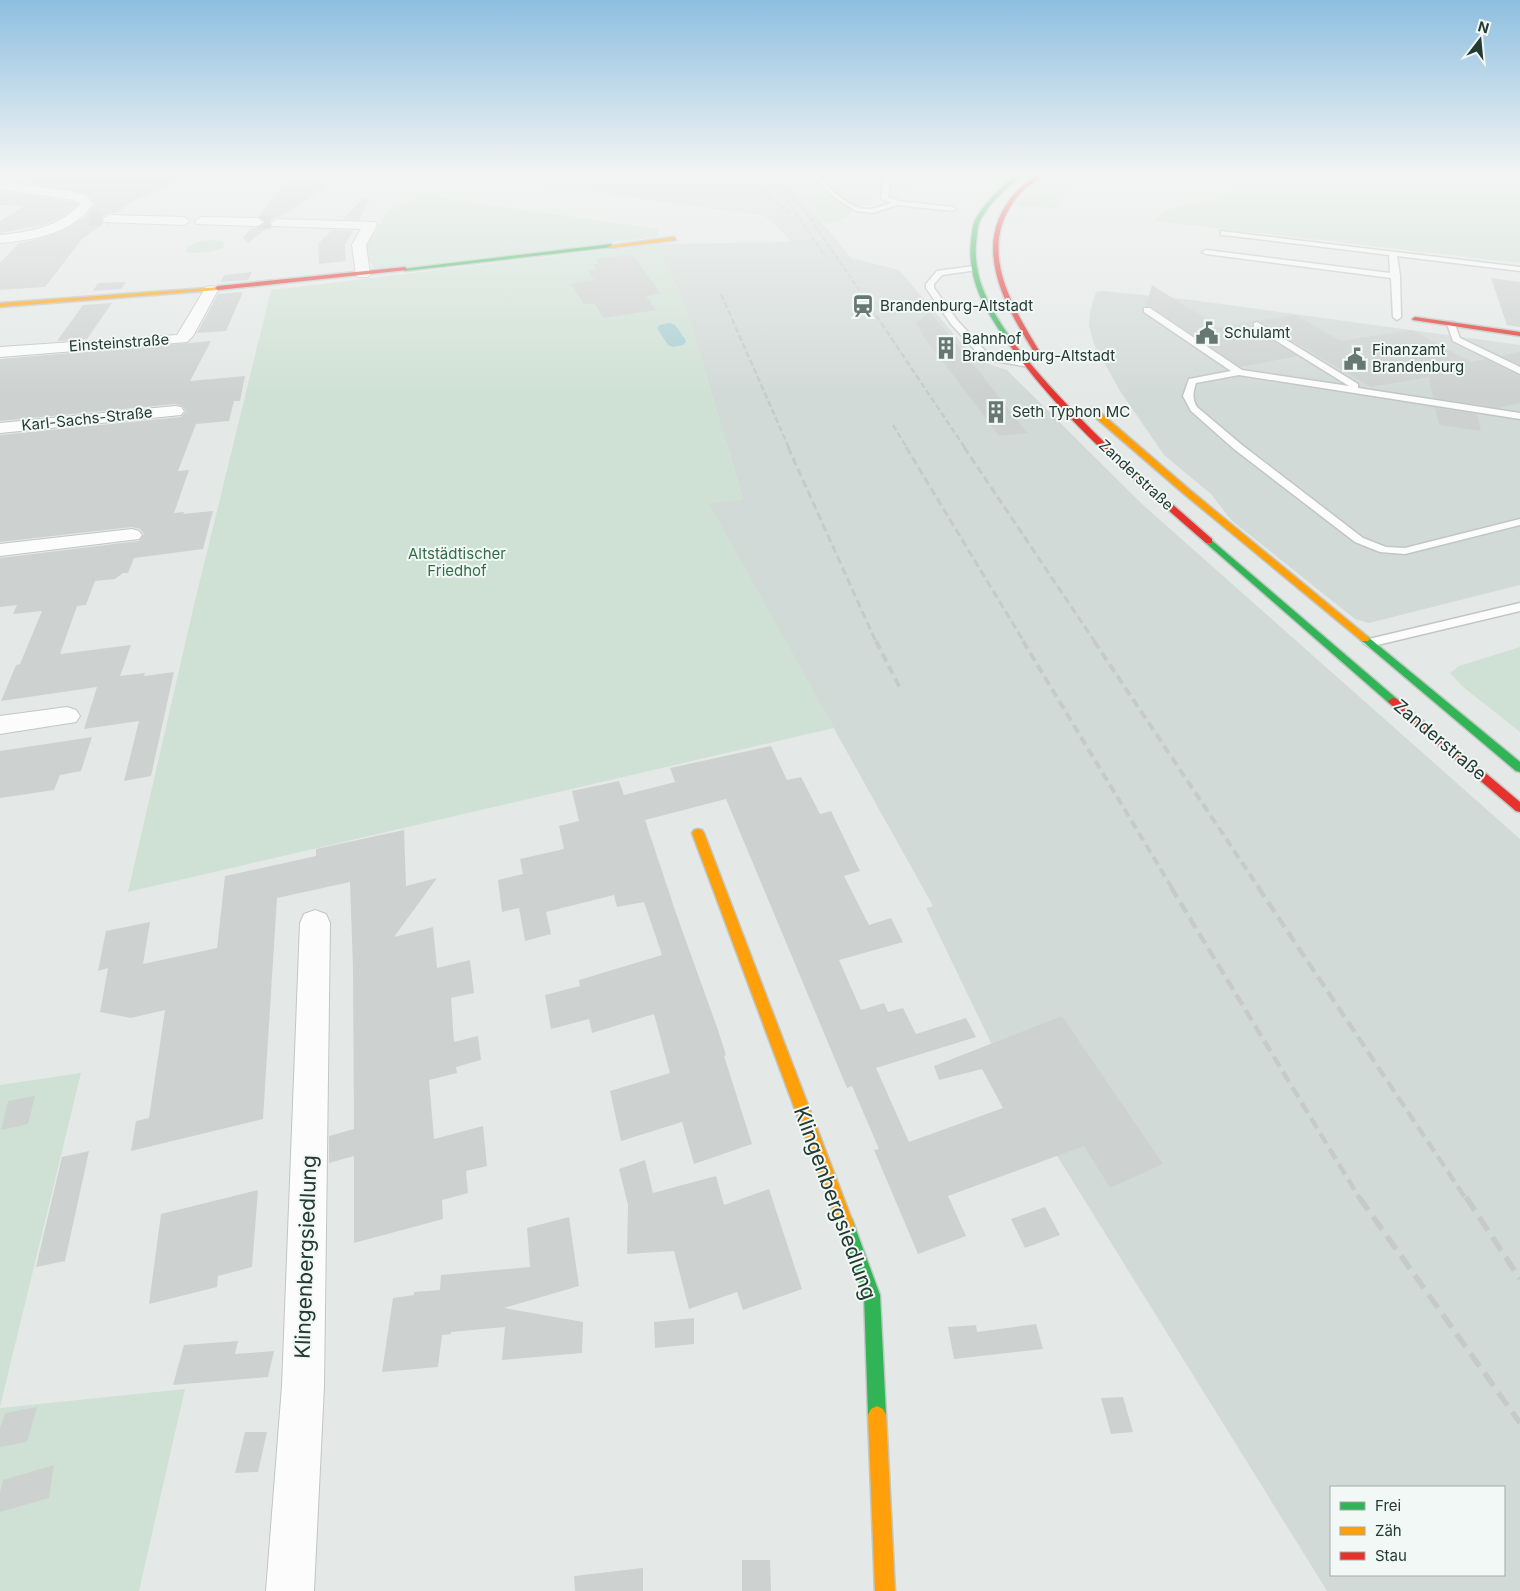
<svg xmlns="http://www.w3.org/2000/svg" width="1520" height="1591" font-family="Inter,sans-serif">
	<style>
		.built { fill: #d2dad7; fill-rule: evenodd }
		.green { fill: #cfe1d4 }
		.water { fill: #a8cfd3 }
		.building { fill: #cdd2d0 }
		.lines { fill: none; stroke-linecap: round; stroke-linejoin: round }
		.street-tunnel { stroke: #bec6c3; stroke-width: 13; stroke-dasharray: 13 6; stroke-linecap: butt }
		.lane-casing { stroke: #c1c6c4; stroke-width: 3 }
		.street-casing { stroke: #c1c6c4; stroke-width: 2 }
		.fast-casing { stroke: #c0c7c4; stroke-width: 3 }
		.slow-casing { stroke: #c0c7c4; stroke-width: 3 }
		.jam-casing { stroke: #c0c7c4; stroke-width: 3 }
		.lane { fill: #fbfcfb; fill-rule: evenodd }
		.street { fill: #fbfcfb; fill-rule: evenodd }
		.fast { fill: #30b455; fill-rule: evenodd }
		.slow { fill: #ff9f0a; fill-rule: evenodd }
		.jam { fill: #e5322d; fill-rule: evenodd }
		.rail-far5 { stroke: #c7cac9; stroke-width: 2; stroke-dasharray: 5 2.5; stroke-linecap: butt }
		.rail-far4 { stroke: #c7cac9; stroke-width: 2.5; stroke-dasharray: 6 3; stroke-linecap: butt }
		.rail-far3 { stroke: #c7cac9; stroke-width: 3; stroke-dasharray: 8 4; stroke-linecap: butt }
		.rail-far2 { stroke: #c7cac9; stroke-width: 4; stroke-dasharray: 9 5; stroke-linecap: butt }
		.rail-far1 { stroke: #c7cac9; stroke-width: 4.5; stroke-dasharray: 12 6; stroke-linecap: butt }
		.rail { stroke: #c7cac9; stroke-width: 5.5; stroke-dasharray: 16 8; stroke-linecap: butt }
		.labels { text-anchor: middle; stroke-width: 4; stroke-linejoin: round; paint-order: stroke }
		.far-poi-label { font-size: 15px; fill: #243a33; stroke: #f2f8f5; text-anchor: start }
		.far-street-label { font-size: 15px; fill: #243a33; stroke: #f2f8f5 }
		.far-park-label { font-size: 15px; fill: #326d46; stroke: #f2f8f5 }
		.street-label { font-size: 18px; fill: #243a33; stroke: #f2f8f5 }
		.near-street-label { font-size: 21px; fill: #243a33; stroke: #f2f8f5 }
	</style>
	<rect width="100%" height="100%" fill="#e4e9e7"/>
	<!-- built -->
	<path class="built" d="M449,172H786L800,195L851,258L899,270L976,360L1007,370L1142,504L1520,839V1591H1327L1005,1072L926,908L933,906L708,503L743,499L686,309L657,244L792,242L765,216ZM1331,1487H1504V1575H1331Z
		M1102,291L1192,300L1520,345V585L1369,623L1355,619L1231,520L1211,494L1164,455L1120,391L1094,344L1089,326L1090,312L1096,292Z"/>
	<!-- green -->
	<path class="green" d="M786,172H879L871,205L858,206L846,218L825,224L800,195Z
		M896,172H1002L983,187L924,181L898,193L893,191Z
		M1051,172H1131L1104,177L1074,175L1057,209L1016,205L1028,191Z
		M1241,172H1520V263L1154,221C1176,194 1225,213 1244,180Z
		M422,195L658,229L657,237L375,270L363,250L365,245L388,211Z
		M213,240L223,242L224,247C211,253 200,254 186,252L187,247L197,242Z
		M657,244L686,309L743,499L709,504L834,728L128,892L194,605L271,290Z
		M1520,647V732L1463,687L1450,673L1459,666Z
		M81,1073L0,1407V1085Z
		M185,1389L139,1591H0V1408Z"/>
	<!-- water -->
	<path class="water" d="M670,323L675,325L685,339L686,342L683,345L673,347L668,345L657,328L660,325Z"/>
	<!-- building -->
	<path class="building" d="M43,172H201L132,201L117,213H109L102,217L103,224L82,239L45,287L0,290V263L19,243L39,239L64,230L86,216L95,204L86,193L16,181Z
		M288,178L328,184L281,217H276L270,221V226L248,243L243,238L251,228H259L266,223L259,217Z
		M0,191L73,202L77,204L62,217L43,225L0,233V221L24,206L0,205Z
		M365,197L369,201L359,220L343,219Z
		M332,230L353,231L345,245L346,261L319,264L318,244Z
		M632,255L661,294L646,296L656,310L604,318L594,303L584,304L571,284L594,280L588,271L597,270L593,264H599L596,259Z
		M252,272L248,280L221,282L224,275Z
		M1491,278L1520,282V327L1507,325Z
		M126,282L121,289L93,291L98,283Z
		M1152,285L1219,327L1253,321V329L1298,356L1240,367L1151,306H1146Z
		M243,292L226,331L197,333L218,294Z
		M112,303L87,339L57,341L83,305Z
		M930,312L978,370L1027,433L999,436L922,334H923L916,323Z
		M1295,315L1341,341L1412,330L1471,362L1485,359L1520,376V403L1497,408L1433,398L1429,377L1371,387L1258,321Z
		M211,341L190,381L245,376L240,401H234L229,421L196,424L178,471L189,470L174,513L184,512L183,514L213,511L203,549L134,558L128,573H123L115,579L95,581L86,605L77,606L60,654L131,645L120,676L145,673L144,676L174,672L151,776L124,781L139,721L84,729L97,687L1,701L16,665L20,664L42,611L13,614L17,605L0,607V558L139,541L144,534L140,529L132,527L0,542V435L181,417L186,411L182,406L175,404L0,421V359Z
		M1520,352V365L1501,356Z
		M1435,408L1477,414L1481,431L1439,425Z
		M92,737L81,771L60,775L54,790L0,798V751Z
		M771,746L787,780L801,777L820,814L831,811L860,871L844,876L869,925L891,918L903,942L839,960L861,1010L884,1003L888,1012L903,1008L916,1034L966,1018L976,1037L876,1068L909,1142L1003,1108L982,1069L939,1080L934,1066L1062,1016L1163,1164L1110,1188L1084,1146L948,1196L966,1236L918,1254L874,1150L879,1149L852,1086L847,1088L726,799L645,820L677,916L718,1030L726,1055L724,1056L752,1144L694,1164L682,1122L621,1141L610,1091L670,1073L654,1014L592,1033L589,1019L551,1029L545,995L580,986L579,980L662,955L644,902L617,907L614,895L546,912L551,934L525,941L519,908L502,912L498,880L523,874L520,859L564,849L559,826L579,821L572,791L619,781L624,795L675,782L670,768Z
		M404,830L406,886L437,878L394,937L433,927L437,968L470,960L474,993L451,998L454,1042L478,1036L481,1060L456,1067L457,1073L429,1080L434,1139L483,1126L487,1166L466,1171L468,1193L442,1200L443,1219L354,1243V1156L329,1163V1136L354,1129L353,969L350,882L277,898L263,1119L131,1151L136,1121L149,1118L165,1010L131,1018L100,1012L108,968L98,971L106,931L150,922L143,964L217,948L225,876L316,856V849Z
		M35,1096L28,1124L1,1130L8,1101Z
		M89,1151L65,1261L36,1267L62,1157Z
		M645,1160L653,1193L716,1176L724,1205L769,1189L802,1289L743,1310L737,1292L689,1309L674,1251L627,1254L628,1205L619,1169Z
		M258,1190L252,1267L218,1276L217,1287L149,1304L161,1214Z
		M1045,1207L1060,1235L1025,1248L1011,1219Z
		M569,1217L579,1286L504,1308L583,1322L582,1353L502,1360L505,1327L451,1332V1334L442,1335L438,1367L382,1372L393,1298L414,1295V1292L440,1290L441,1275L530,1267L527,1228Z
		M694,1318V1344L655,1348L654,1322Z
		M1036,1324L1043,1349L954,1359L948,1327L976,1325L977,1332Z
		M238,1341L235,1354L274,1351L268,1377L173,1385L184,1345Z
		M1123,1397L1133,1432L1111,1434L1101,1398Z
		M37,1407L27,1442L0,1447V1428L5,1413Z
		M245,1432H267L258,1472L235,1473Z
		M54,1465L49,1498L0,1512V1493L3,1480Z
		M742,1560H770L771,1591H742Z
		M643,1568V1591H575L574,1576Z"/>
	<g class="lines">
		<!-- street-tunnel -->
		<path class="street-tunnel" d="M89,219H109
			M258,222L277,223"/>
		<defs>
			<path id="lane" d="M808,172H814C828,186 847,209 868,209C876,209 883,205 891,203L881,198L885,172H891L888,197L898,201L953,207L956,209L953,211L897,205L873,213L856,211L834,197Z
				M1221,231L1520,267V271L1397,256L1400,276L1401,317L1397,320L1393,317L1391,278L1206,254L1202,252L1206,250L1390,273L1389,255L1224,235H1221Z
				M974,266H977V270L942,275L934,284V288L957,320L989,355L1029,363V367L983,359L951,324L926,288V284L937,271Z
				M1144,308H1150L1242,370L1349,386L1254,327V323L1257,322L1358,384V388L1520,413V419L1239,375L1196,383C1193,392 1192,399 1197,407L1242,445L1363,538L1386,547L1405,548L1520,519V525L1405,554L1380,552L1355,542L1234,449L1191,411L1183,396L1189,379L1231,371L1144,312Z
				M1448,322H1454L1460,338L1520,367V374L1453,341L1447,324Z
				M1520,603V611L1369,647L1363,643L1369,639Z"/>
			<path id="street" d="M0,181L75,192L86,195L93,204C72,234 34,240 0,243V235C30,232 59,227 80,204L74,200L0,189Z
				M109,215L184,217L190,221L184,225L104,222L103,219Z
				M201,217L258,218L264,222L258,226L196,224L195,221Z
				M277,219L375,222L377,225L366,245L370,274L368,277H358L356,274L352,245L361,229L272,226L271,223Z
				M211,286L216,287L218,290L193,336L187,342L0,357V347L177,335L206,287Z
				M175,406L181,407L184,411L181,415L0,433V423Z
				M132,529L139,531L142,535L139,539L0,556V544Z
				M67,707L76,710L80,716L76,722L0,734V716Z
				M315,910L326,914L330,923L324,1386L314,1591H266L282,1386L300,923L304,914Z"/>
			<path id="fast" d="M1019,172H1024C1009,188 990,200 980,221C977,228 977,236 976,244C973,282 993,313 1014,343L1011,345L1009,344C987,313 967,282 971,242C972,235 972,227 975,220C986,201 1003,186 1019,172Z
				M611,244L613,247L405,271L402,269Z
				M1209,538L1397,699L1398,701L1397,703H1389L1206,543V539Z
				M1365,636L1368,637L1520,762V772L1516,771L1362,641L1360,639Z
				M846,1217L852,1219L880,1295L886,1415L883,1421L877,1424L871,1421L868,1415L864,1295L838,1225L840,1219Z"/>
			<path id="slow" d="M674,237L676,240L611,248L608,246Z
				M220,287V289L218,290L0,307V303Z
				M1089,408H1095L1190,490L1368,637L1370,639L1368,641H1362L1184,494L1089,412Z
				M698,829L702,830L704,833L854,1225L852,1231L846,1233L840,1231L838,1225L692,833L694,830Z
				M877,1406L883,1409L886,1415L895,1591H875L868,1415L871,1409Z"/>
			<path id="jam" d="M1042,172H1047C1038,181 1026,186 1018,196C975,248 1012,306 1041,354L1038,356L1036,355C1005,306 969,245 1015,193C1022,184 1033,179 1042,172Z
				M405,267L407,270L218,290L215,288L218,286Z
				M1415,317L1520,332V336L1413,320L1412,319Z
				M1009,342H1013C1071,417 1141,477 1212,539V543H1206C1135,481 1063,420 1008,343Z
				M1393,698L1397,699L1520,802V812L1516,811L1389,703L1388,701Z"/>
		</defs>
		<!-- lane casing -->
		<use href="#lane" class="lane-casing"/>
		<!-- street casing -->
		<use href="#street" class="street-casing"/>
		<!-- fast casing -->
		<use href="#fast" class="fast-casing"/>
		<!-- slow casing -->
		<use href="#slow" class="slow-casing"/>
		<!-- jam casing -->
		<use href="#jam" class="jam-casing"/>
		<!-- lane -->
		<use href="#lane" class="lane"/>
		<!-- street -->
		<use href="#street" class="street"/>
		<!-- fast -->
		<use href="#fast" class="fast"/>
		<!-- slow -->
		<use href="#slow" class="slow"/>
		<!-- jam -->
		<use href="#jam" class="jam"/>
		<!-- rail-far5 -->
		<path class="rail-far5" d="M718,172L737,180
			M730,172L755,185L791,215
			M761,172L789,203L825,256
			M772,172L807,214L862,294"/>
		<!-- rail-far4 -->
		<path class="rail-far4" d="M861,293L965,448
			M721,294L789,448
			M893,425L907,448"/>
		<!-- rail-far3 -->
		<path class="rail-far3" d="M788,447L876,642
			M906,447L1024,642
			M964,447L1095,642"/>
		<!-- rail-far2 -->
		<path class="rail-far2" d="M876,641L900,688
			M1023,641L1172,888
			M1094,641L1259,888"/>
		<!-- rail-far1 -->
		<path class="rail-far1" d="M1171,887L1360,1199
			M1258,887L1466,1199"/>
		<!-- rail -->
		<path class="rail" d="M1359,1197L1520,1423
			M1466,1197L1520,1279"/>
	</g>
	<!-- sky -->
	<linearGradient id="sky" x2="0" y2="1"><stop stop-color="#8ebfe0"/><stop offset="0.44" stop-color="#f3f5f4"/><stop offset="1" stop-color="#f3f5f4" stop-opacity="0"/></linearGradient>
	<rect width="1520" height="395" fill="url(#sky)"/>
	<!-- icons -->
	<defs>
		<symbol id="station-bare" viewBox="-9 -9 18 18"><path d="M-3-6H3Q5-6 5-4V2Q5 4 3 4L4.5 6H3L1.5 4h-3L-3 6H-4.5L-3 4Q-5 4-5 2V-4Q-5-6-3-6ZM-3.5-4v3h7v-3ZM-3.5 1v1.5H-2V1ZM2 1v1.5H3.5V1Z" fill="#677772" stroke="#f2f8f5" stroke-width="2.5" paint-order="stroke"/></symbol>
		<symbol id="civic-bare" viewBox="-9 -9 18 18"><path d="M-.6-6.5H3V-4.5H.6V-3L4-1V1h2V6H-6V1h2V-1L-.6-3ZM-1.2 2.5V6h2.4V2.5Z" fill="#677772" stroke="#f2f8f5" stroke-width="2.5" paint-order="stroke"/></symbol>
		<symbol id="building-bare" viewBox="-9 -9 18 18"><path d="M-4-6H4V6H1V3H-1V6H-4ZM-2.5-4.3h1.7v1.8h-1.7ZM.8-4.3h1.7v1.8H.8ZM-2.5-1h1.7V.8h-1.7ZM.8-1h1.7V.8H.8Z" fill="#677772" stroke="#f2f8f5" stroke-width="2.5" paint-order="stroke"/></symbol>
	</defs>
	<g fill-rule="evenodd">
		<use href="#station-bare" x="847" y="290" width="32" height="32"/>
		<use href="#civic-bare" x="1191" y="317" width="32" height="32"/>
		<use href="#building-bare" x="930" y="332" width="32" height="32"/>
		<use href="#civic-bare" x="1339" y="343" width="32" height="32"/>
		<use href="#building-bare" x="980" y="396" width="32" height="32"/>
	</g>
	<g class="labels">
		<!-- far-poi labels -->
		<g class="far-poi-label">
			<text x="880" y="311">Brandenburg-Altstadt</text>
			<text x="1224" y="338">Schulamt</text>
			<text x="962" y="344">Bahnhof<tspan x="962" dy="17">Brandenburg-Altstadt</tspan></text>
			<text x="1372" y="355">Finanzamt<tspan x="1372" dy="17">Brandenburg</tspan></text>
			<text x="1012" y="417">Seth Typhon MC</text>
		</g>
		<!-- far-street labels -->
		<g class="far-street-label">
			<text transform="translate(119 343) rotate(-4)" y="5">Einsteinstraße</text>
			<text transform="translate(87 419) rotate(-6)" y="5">Karl-Sachs-Straße</text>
			<text transform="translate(1136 475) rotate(43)" y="5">Zanderstraße</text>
		</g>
		<!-- far-park labels -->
		<g class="far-park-label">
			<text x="457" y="559">Altstädtischer<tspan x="457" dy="17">Friedhof</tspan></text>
		</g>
		<!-- street labels -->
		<g class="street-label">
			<text transform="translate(1440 740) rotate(40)" y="6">Zanderstraße</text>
		</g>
		<!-- near-street labels -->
		<g class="near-street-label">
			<text transform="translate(835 1203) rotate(70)" y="7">Klingenbergsiedlung</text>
			<text transform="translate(306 1257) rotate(-88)" y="7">Klingenbergsiedlung</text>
		</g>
	</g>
	<!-- legend -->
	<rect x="1330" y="1486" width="175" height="90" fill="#f2f8f5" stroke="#a0aca7"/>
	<rect x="1340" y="1502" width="25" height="8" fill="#30b455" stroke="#a0aca7"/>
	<text x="1375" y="1511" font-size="15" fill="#243a33">Frei</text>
	<rect x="1340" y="1527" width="25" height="8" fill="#ff9f0a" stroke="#a0aca7"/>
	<text x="1375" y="1536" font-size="15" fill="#243a33">Zäh</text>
	<rect x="1340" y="1552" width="25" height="8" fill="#e5322d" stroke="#a0aca7"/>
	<text x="1375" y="1561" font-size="15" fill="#243a33">Stau</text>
	<!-- north arrow -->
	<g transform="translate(1480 40) rotate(16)" stroke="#f2f8f5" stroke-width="4" paint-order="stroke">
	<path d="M0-4L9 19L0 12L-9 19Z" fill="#243a33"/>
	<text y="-8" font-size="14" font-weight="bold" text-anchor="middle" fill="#243a33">N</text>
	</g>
</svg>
